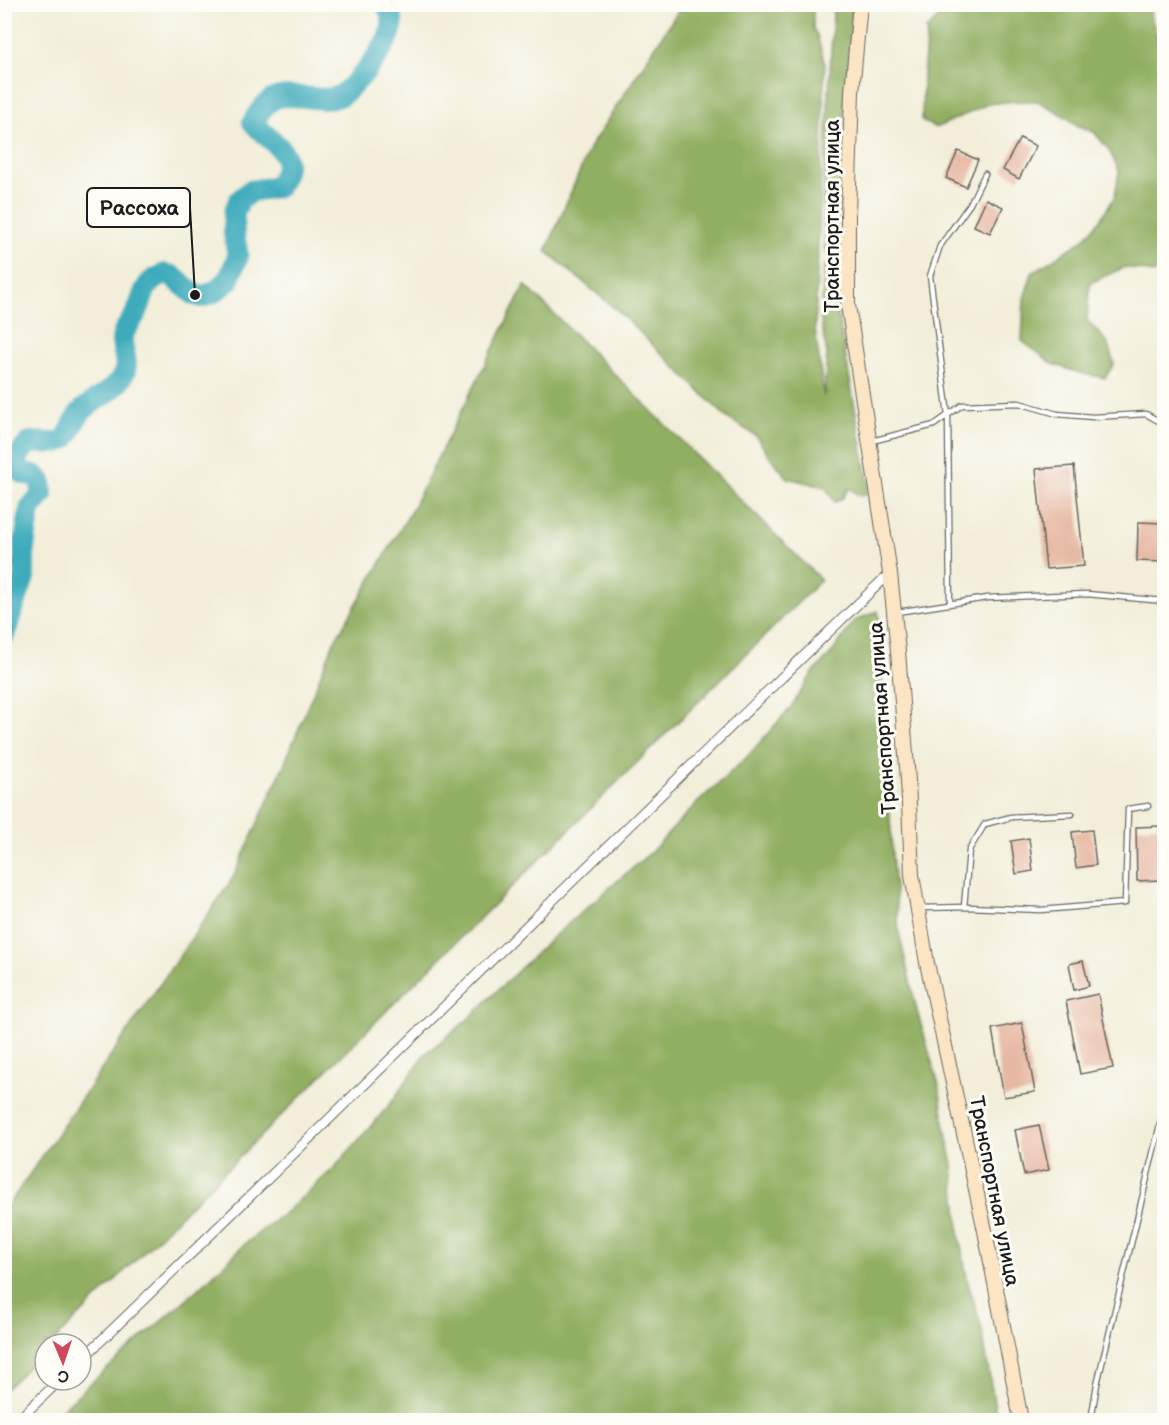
<svg xmlns="http://www.w3.org/2000/svg" width="1169" height="1425" font-family="'Balsamiq Sans',sans-serif">
	<style>
		.forest { fill: #91af62; stroke: #56663f; stroke-width: 1.5 }
		.lines { fill: none; stroke-linecap: round; stroke-linejoin: round }
		.river { stroke: #3dabbc; stroke-width: 22 }
		.building { fill: #e7b8a3 }
		.lane-casing { stroke: #67665e; stroke-width: 7 }
		.street-casing { stroke: #67665e; stroke-width: 11 }
		.secondary-casing { stroke: #67665e; stroke-width: 16 }
		.lane { stroke: #fff; stroke-width: 4.5 }
		.street { stroke: #fff; stroke-width: 9 }
		.secondary { stroke: #fce5c4; stroke-width: 14 }
		.labels { text-anchor: middle; stroke-width: 6; stroke-linejoin: round; paint-order: stroke }
		.street-label { font-size: 20px; fill: #1c1c1c; stroke: #fdfcf7 }
		.leader { fill: none; stroke: #1c1c1c; stroke-width: 2 }
		.callout-dot { fill: #1c1c1c; stroke: #fdfcf7; stroke-width: 2 }
		.callout { fill: #fdfcf7; stroke: #1c1c1c; stroke-width: 2 }
		.callout-label { font-size: 21px; text-anchor: middle; font-weight: bold; fill: #1c1c1c }
	</style>
	<rect width="100%" height="100%" fill="#fdfcf7"/>
	<filter id="ink" filterUnits="userSpaceOnUse"><feTurbulence type="fractalNoise" baseFrequency=".0167" numOctaves="2"/><feDisplacementMap in="SourceGraphic" scale="12" xChannelSelector="R" yChannelSelector="G"/><feConvolveMatrix kernelMatrix="1 2 1 2 8 2 1 2 1" color-interpolation-filters="sRGB"/></filter>
	<filter id="wash" filterUnits="userSpaceOnUse"><feTurbulence type="fractalNoise" baseFrequency=".008" numOctaves="4" result="noise"/><feDisplacementMap in="SourceGraphic" scale="24" xChannelSelector="R" yChannelSelector="G"/><feGaussianBlur stdDeviation="1.35" result="paint"/><feColorMatrix in="noise" values="0 0 0 0 0 0 0 0 0 0 0 0 0 0 0 0 0 1.4 0 .05"/><feComposite in="paint" operator="in"/></filter>
	<g filter="url(#wash)">
		<rect width="100%" height="100%" fill="#f2eed9"/>
		<!-- forest -->
		<path class="forest" d="M682,5H813V28L817,35L825,64L815,329L824,396L827,354L821,321L824,265L833,266L837,278L836,304L869,484L866,495H858L849,488L842,499L835,502L825,487L788,478L776,465L755,435L727,418L619,312L546,251L590,147Z
			M829,5H854L840,159L842,198L835,248L827,253L824,248L823,202L833,13Z
			M951,5H1148L1164,62V87L1161,102L1164,151V270L1154,273L1125,267L1090,283L1087,320L1107,342L1114,364L1105,378L1083,374L1053,364L1022,341L1024,299L1032,273L1083,240L1100,220L1115,196L1119,171L1109,150L1094,132L1076,125L1066,117L1038,101H1014L988,104L936,128L922,121L923,77L927,29Z
			M525,285L821,580L51,1344H45V1350L5,1390V1210L233,878L283,767L334,642L410,513Z
			M878,611L883,636L881,673L884,699L892,855L899,933L917,1011L939,1086L945,1128L953,1164L960,1240L968,1283L981,1325L997,1420H51L85,1388L207,1281L247,1242L287,1211L335,1167L391,1103L425,1054L468,1019L554,936L652,851L695,805L747,757L791,707L812,674L831,654L854,621Z"/>
		<g class="lines">
			<!-- river -->
			<path class="river" d="M4,635L24,577V547L30,509L42,495L41,481L34,475L24,474L17,468C16,455 22,450 31,442C41,442 55,445 63,440C70,436 73,421 80,413C92,400 112,393 122,377C130,364 123,355 122,341C122,330 132,322 136,313C141,305 142,295 147,287C151,280 158,277 165,274L172,276L195,295L202,297L214,292L228,281L238,256L234,234V213L239,201L250,191L277,187C301,152 273,146 253,122C271,91 282,95 314,98C323,99 329,100 337,97C353,91 390,43 392,26C393,19 390,11 386,4"/>
		</g>
		<g id="blocks">
			<!-- building -->
			<path class="building" d="M1020,138L1036,146L1019,179L1003,170Z
				M958,151L978,160L966,187L946,178Z
				M986,199L1003,207L990,233L974,226Z
				M1074,466L1084,566L1046,569L1036,469Z
				M1138,522L1164,523V562L1137,561Z
				M1161,826L1162,880L1137,881L1136,827Z
				M1092,830L1096,865L1076,868L1072,832Z
				M1029,838L1033,871L1016,874L1011,841Z
				M1083,961L1089,986L1074,990L1069,964Z
				M1098,994L1113,1068L1080,1074L1066,1001Z
				M1022,1023L1035,1092L1004,1097L992,1029Z
				M1039,1125L1049,1170L1024,1175L1015,1130Z"/>
		</g>
	</g>
	<g filter="url(#ink)">
		<use href="#blocks" fill-opacity="0" stroke="#67665e" stroke-width="1.5"/>
		<g class="lines">
			<defs>
				<path id="lane" d="M872,441L934,425L962,405L1019,403L1057,414L1093,417L1146,414L1164,424
					M950,604L948,415L930,276L940,246L970,204L985,174
					M897,612L987,598L1087,594L1164,601
					M964,907L969,850L985,824L1011,817L1072,814
					M920,908L968,907L1041,910L1125,903L1128,809L1148,806
					M1091,1420L1097,1384L1164,1108"/>
				<path id="street" d="M81,1360C352,1099 619,833 890,573
					M18,1420L60,1380"/>
				<path id="secondary" d="M860,4L852,92L848,215V305L890,573L898,651L908,780L912,875L927,963L985,1231L1021,1420"/>
			</defs>
			<!-- lane casing -->
			<use href="#lane" class="lane-casing"/>
			<!-- street casing -->
			<use href="#street" class="street-casing"/>
			<!-- secondary casing -->
			<use href="#secondary" class="secondary-casing"/>
			<!-- lane -->
			<use href="#lane" class="lane"/>
			<!-- street -->
			<use href="#street" class="street"/>
			<!-- secondary -->
			<use href="#secondary" class="secondary"/>
		</g>
	</g>
	<g class="labels">
		<!-- street labels -->
		<g class="street-label">
			<text transform="translate(832 216) rotate(-90)" y="7">Транспортная улица</text>
			<text transform="translate(882 718) rotate(-94)" y="7">Транспортная улица</text>
			<text transform="translate(995 1191) rotate(79)" y="7">Транспортная улица</text>
		</g>
	</g>
	<!-- callouts -->
	<path class="leader" d="M195 295L190 208"/>
	<circle class="callout-dot" cx="195" cy="295" r="6"/>
	<rect class="callout" x="87" y="188" width="103" height="39" rx="6"/>
	<g class="callout-label">
		<text x="139" y="215">Рассоха</text>
	</g>
	<!-- margin -->
	<rect width="1169" height="1425" fill="none" stroke="#fdfcf7" stroke-width="24"/>
	<!-- north arrow -->
	<g transform="translate(63 1362) rotate(178)"><circle r="28" fill="#fdfcf7" stroke="#a3a29f" stroke-width="1.5"/>
	<path d="M0-4.5L10 22L0 15L-10 22Z" fill="#d1495b"/>
	<text y="-9" font-size="16" font-weight="bold" text-anchor="middle" fill="#1c1c1c">С</text>
	</g>
</svg>
